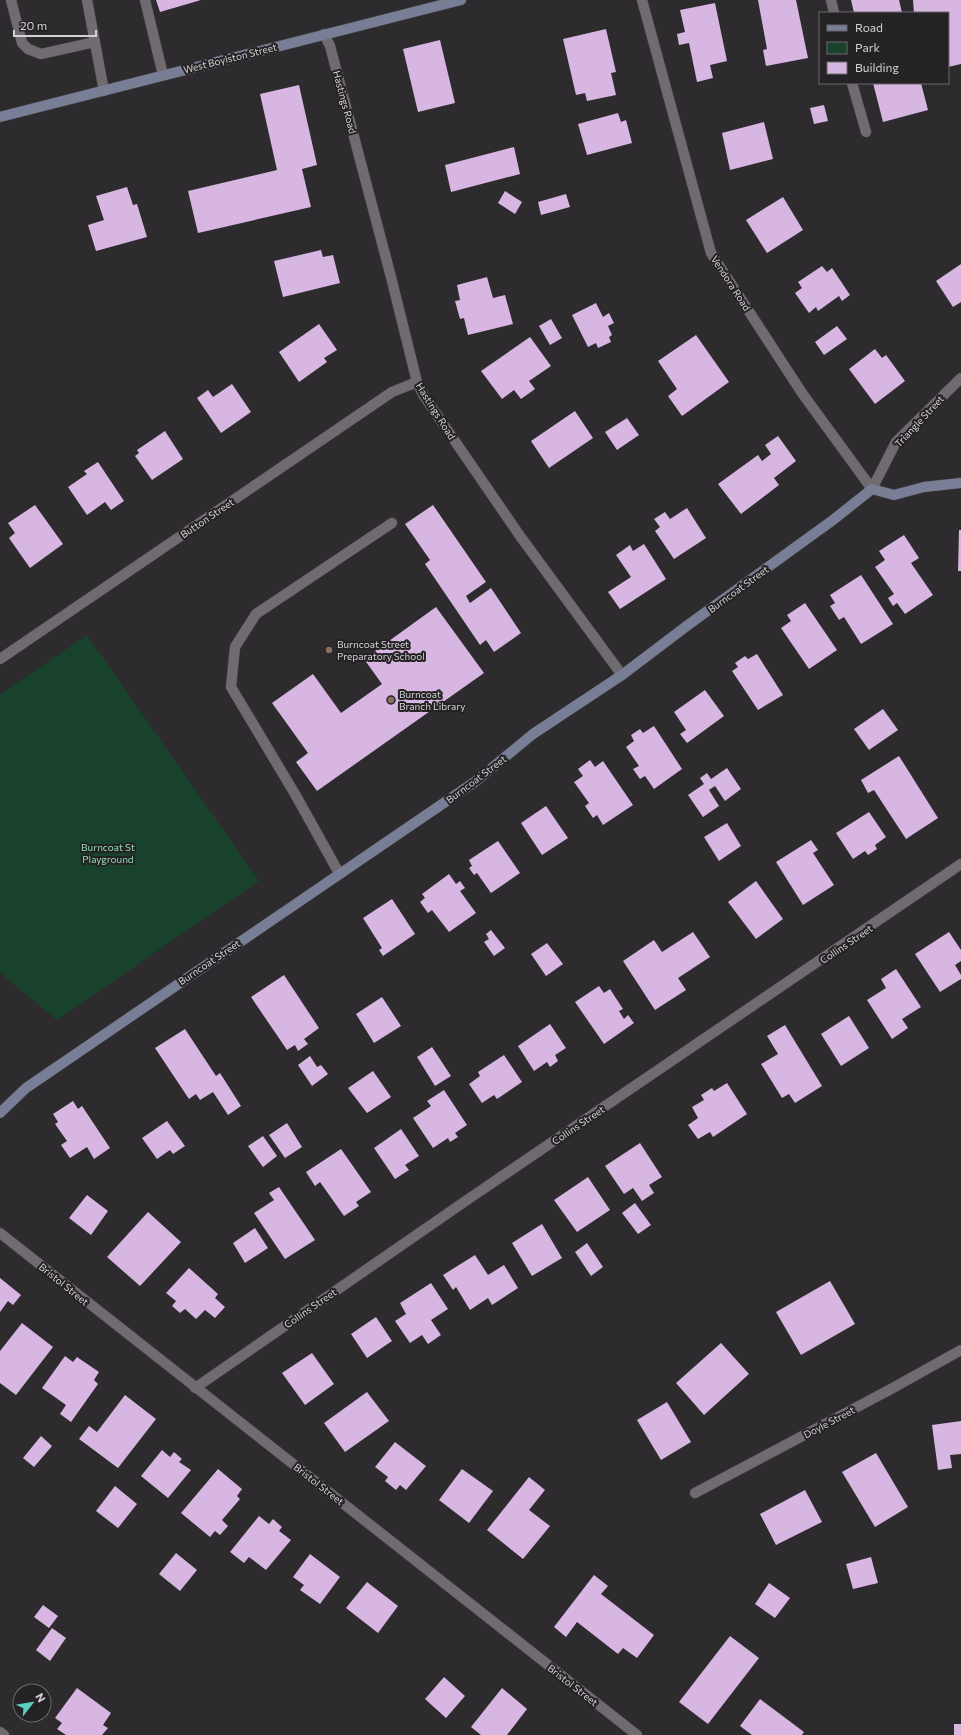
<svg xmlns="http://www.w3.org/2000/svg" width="961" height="1735" font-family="Commissioner,sans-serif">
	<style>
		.green { fill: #18422c }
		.building { fill: #d7b7e1 }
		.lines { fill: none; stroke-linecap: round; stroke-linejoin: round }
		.lane-casing { stroke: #4c494c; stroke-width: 11 }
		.street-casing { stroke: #4c494c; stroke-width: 11 }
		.secondary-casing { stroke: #4c494c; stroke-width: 11 }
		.lane { stroke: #6f6b70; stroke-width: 10 }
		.street { stroke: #6f6b70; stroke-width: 10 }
		.secondary { stroke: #777e95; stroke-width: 10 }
		.education-dot { fill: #8d6e63; stroke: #252225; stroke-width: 1.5 }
		.labels { text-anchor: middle; stroke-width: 4; stroke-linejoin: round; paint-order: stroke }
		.street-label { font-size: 10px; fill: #d3d1d4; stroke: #252225 }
		.poi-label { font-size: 10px; fill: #d3d1d4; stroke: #252225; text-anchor: start }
		.park-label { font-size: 10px; fill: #92deb2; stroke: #252225 }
	</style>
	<rect width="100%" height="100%" fill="#2e2b2f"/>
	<!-- green -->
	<path class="green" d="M87,635L259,881L57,1020L0,973V694Z"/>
	<!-- building -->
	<path class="building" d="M156,0H201L160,12Z
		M758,0H796L808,58L766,66L763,50L767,49Z
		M851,0H899L902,13H854Z
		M913,0H961V64L948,67V13H914Z
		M715,3L727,61L710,65L713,78L697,82L689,43L679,45L677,34L685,32L680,10Z
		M606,29L616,72L611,73L616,95L587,101L585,93L576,95L563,39Z
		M440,40L455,103L418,112L403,49Z
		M873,83H921L928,110L883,122Z
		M299,85L317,165L302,169L311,207L198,233L188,191L277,170L260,94Z
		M824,105L828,121L814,124L810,108Z
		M618,113L621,122L626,120L632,143L587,155L578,124Z
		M764,122L773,159L730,170L722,133Z
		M514,147L520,174L451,192L445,165Z
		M127,187L133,205L137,204L147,237L96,251L88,225L104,220L96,196Z
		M505,191L522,202L515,214L498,203Z
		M566,194L570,207L541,215L538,202Z
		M783,197L803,230L767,253L746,220Z
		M321,250L323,257L333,255L340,283L283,297L274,261Z
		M961,264V302L953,307L936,281Z
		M822,266L827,272L832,268L850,295L842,301L839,296L818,311L816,307L809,313L795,293L802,288L798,282Z
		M487,277L493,298L505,295L513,324L468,335L464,318L460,319L455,301L460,300L457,285Z
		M596,303L603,317L609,313L614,323L608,326L612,335L609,337L611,342L598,348L596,343L588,347L572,315Z
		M551,319L562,338L550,345L539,326Z
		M319,324L337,350L324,358L327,362L299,382L279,352Z
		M837,326L847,339L824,355L815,342Z
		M696,335L729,382L682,416L668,396L677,389L658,361Z
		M530,337L551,366L529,381L535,389L521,399L514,390L502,399L481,371Z
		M875,349L882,358L886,355L905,381L875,404L849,369Z
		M232,384L251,412L221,433L197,398L208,390L213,397Z
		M575,411L593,438L549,468L531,441Z
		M627,418L639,435L617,450L605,432Z
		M165,431L183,459L152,480L135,456L139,453L137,450Z
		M778,436L796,461L774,478L779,485L741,514L718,484L758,455L762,461L771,454L765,445Z
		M98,462L124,501L111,510L105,502L87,515L68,487L87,474L84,471Z
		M35,505L63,544L30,568L9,538L15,533L8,523Z
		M433,505L486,582L466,596L470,603L491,588L521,633L494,652L486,640L480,645L425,564L430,560L405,524Z
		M687,508L706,538L674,559L655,531L660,527L654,519L665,512L670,519Z
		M959,530H961V571H958Z
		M904,535L919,558L911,563L933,595L905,614L897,603L893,606L888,598L894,594L875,567L885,560L879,551Z
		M644,544L666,579L620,609L608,592L631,577L616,555L630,545L633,551Z
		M861,575L893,624L861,644L844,617L839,620L830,606L835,603L830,595Z
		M805,603L837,650L809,669L781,628L791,621L787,615Z
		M436,607L484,673L317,791L296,762L308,753L272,703L313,674L341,713L382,684L364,659Z
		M757,654L783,695L758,710L732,671L738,667L735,663L745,656L748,659Z
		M705,690L724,716L687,743L680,734L686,730L674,712Z
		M883,709L898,730L869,750L854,729Z
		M654,726L682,769L654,789L645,776L640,779L633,769L639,766L626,747L634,741L631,735L640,729L643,733Z
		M899,756L938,818L906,839L874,790L868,793L861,780Z
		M590,760L595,767L603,761L633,805L603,825L597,815L593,818L585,806L589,803L574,782L583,776L578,769Z
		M727,768L741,789L725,801L715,786L709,790L719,806L703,817L688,795L704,784L700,778L707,773L711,779Z
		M546,806L568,838L542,855L521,823Z
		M869,812L886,837L875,845L877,849L868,855L865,851L853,859L836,833Z
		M727,823L741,846L719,861L704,837Z
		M811,840L818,850L813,853L834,885L803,905L776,862Z
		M498,841L520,873L491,893L477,873L474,875L469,868L472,866L469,860Z
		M449,874L456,884L460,881L465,888L460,891L476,913L449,932L432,910L428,913L420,902L425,898L422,894Z
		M756,881L783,919L756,939L728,902Z
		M392,899L415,934L383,956L379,950L382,948L363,918Z
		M491,930L505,948L494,956L484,942L489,939L486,934Z
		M693,932L710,957L678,978L686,990L655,1010L623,961L654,940L662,952Z
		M949,932L961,950V961L955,965L961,975V979L940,992L915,954Z
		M547,943L563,964L546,976L531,954Z
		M896,969L921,1007L902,1019L908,1028L892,1039L867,1000L886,988L881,979Z
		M284,975L319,1028L304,1039L308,1044L298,1051L295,1045L287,1050L251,997Z
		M599,986L604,993L610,989L623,1009L619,1011L624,1019L628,1015L634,1023L604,1044L575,1002Z
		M382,997L401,1026L374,1043L356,1014Z
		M849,1016L869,1048L841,1066L821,1034Z
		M550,1024L566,1048L555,1055L558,1061L550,1067L547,1062L534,1071L518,1046Z
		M785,1025L822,1086L795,1103L789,1094L782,1098L761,1064L778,1054L767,1036Z
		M185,1029L216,1076L220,1073L241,1106L228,1115L213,1092L200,1100L196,1094L189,1099L155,1048Z
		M432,1047L451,1076L435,1086L417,1057Z
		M504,1055L522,1082L497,1099L494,1095L482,1103L469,1084L480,1076L478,1072Z
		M310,1056L317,1067L321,1065L328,1074L312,1086L298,1065Z
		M373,1071L391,1097L367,1113L348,1088Z
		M727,1083L747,1114L713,1137L710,1132L698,1139L688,1125L698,1118L692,1107L704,1100L701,1095L712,1088L714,1091Z
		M444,1090L467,1125L455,1133L458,1137L450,1142L448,1138L433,1148L413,1118L431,1106L427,1101Z
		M73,1101L78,1109L82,1106L110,1148L94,1159L87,1147L70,1158L61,1145L67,1141L55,1124L58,1122L53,1114Z
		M167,1121L185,1146L173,1154L170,1150L157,1159L142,1138Z
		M287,1123L302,1147L285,1158L269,1135Z
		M401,1129L419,1156L405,1165L409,1170L395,1179L374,1148Z
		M263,1136L277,1156L263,1167L248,1146Z
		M640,1143L662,1177L649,1185L654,1193L642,1201L633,1188L624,1194L605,1166Z
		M341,1149L371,1192L356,1202L359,1206L344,1216L320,1182L315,1186L306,1172Z
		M588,1177L610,1210L577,1232L554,1200Z
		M279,1187L315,1240L285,1259L254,1213L274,1200L269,1193Z
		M87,1195L108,1211L91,1235L69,1218Z
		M635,1203L651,1225L638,1234L622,1213Z
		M148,1212L181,1242L140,1286L107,1257Z
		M542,1224L562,1258L532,1276L512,1243Z
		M255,1228L268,1248L245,1263L233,1243Z
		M587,1243L603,1267L591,1276L575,1252Z
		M475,1255L488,1275L504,1265L518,1288L492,1305L488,1298L470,1310L456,1287L453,1290L443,1275Z
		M189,1268L218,1294L215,1298L225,1307L215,1318L205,1310L196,1319L185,1309L180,1313L172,1306L176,1301L166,1293Z
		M0,1278L21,1295L13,1305L8,1301L0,1312Z
		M830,1281L855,1324L801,1355L776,1312Z
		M431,1283L448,1309L431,1320L441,1335L428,1344L422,1335L410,1343L395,1321L406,1314L400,1303Z
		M376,1317L392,1341L367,1358L351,1334Z
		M22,1323L53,1347L16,1395L0,1383V1351Z
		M721,1343L749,1374L704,1415L676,1383Z
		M312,1353L334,1384L305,1405L282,1373Z
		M65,1356L73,1362L77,1357L99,1372L94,1380L98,1384L71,1422L60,1414L66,1405L42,1388Z
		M367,1392L389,1421L345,1452L324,1423Z
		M125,1395L156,1419L118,1468L79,1439L89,1426L97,1432Z
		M667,1402L691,1442L661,1460L637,1420Z
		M961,1421V1454L950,1455L952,1468L938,1470L932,1425Z
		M41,1436L52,1446L34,1467L23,1458Z
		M395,1442L426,1466L406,1490L400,1485L396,1490L385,1481L388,1477L375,1467Z
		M162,1450L170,1457L174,1452L182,1459L179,1462L191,1470L168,1498L141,1476Z
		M876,1453L908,1507L875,1527L842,1472Z
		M218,1469L242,1489L237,1496L240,1499L222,1520L228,1526L220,1535L215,1531L210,1537L181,1513Z
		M462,1469L493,1491L469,1523L439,1500Z
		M529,1477L545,1490L529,1510L550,1526L523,1559L487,1530Z
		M115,1486L137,1504L118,1528L96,1511Z
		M805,1490L822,1522L776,1545L760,1514Z
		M259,1516L269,1524L273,1519L282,1527L279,1531L291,1540L266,1570L249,1557L244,1563L230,1552Z
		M176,1553L197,1570L180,1591L159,1574Z
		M310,1554L340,1577L320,1604L300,1590L304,1585L293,1577Z
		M871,1557L878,1583L853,1589L846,1564Z
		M594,1575L608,1586L601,1594L654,1635L637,1658L623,1648L618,1654L577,1622L566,1637L554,1627Z
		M367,1582L398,1606L378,1633L346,1608Z
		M769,1583L790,1598L775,1618L755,1604Z
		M43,1605L58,1616L49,1628L34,1617Z
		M52,1628L66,1638L50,1661L36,1650Z
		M730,1636L759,1658L708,1724L679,1702Z
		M444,1677L465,1696L446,1718L425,1699Z
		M77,1688L111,1713L103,1725L108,1728L102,1735H66L57,1729L62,1723L55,1718Z
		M502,1688L527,1709L507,1735H481L471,1727Z
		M760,1699L804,1732L802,1735H752L740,1726Z
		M954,1724H961V1735H954Z"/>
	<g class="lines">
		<defs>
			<path id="lane" d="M11,0L22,43L28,49L41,54L95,42
				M87,0L104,91
				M145,0L163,75
				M831,0L834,13
				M852,83L866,132
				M339,873L295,794L231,687L235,647L256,614L392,523"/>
			<path id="street" d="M642,0L711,253L802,393L872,489L896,442L961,378
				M324,34L330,46L391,277L417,382L424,396L520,536L622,675
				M0,659L392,392L417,382
				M0,1233C212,1401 424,1569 637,1735
				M195,1388L467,1200L961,864
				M695,1493L891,1389L961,1350
				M0,1732L4,1735"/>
			<path id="secondary" d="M0,117L461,0
				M0,1113L26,1088L476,781L533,734L622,675L688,625L833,520L872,489L894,495L924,487L961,483"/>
		</defs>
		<!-- lane casing -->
		<use href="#lane" class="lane-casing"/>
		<!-- street casing -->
		<use href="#street" class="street-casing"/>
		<!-- secondary casing -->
		<use href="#secondary" class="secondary-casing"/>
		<!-- lane -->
		<use href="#lane" class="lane"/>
		<!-- street -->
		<use href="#street" class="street"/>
		<!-- secondary -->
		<use href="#secondary" class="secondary"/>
	</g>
	<!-- markers -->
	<g class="education-dot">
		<circle cx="329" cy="650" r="4"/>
		<circle cx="391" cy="700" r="4"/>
	</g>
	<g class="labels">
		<!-- street labels -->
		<g class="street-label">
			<text transform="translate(230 58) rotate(-14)" y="4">West Boylston Street</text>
			<text transform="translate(345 102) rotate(75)" y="4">Hastings Road</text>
			<text transform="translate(731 283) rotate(57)" y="4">Vendora Road</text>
			<text transform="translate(436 411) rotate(58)" y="4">Hastings Road</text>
			<text transform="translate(919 421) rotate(-47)" y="4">Triangle Street</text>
			<text transform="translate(207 518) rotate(-34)" y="4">Button Street</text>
			<text transform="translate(738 589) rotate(-36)" y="4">Burncoat Street</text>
			<text transform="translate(476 779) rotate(-37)" y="4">Burncoat Street</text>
			<text transform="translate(846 944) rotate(-34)" y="4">Collins Street</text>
			<text transform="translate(209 962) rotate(-34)" y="4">Burncoat Street</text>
			<text transform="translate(578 1125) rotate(-34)" y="4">Collins Street</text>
			<text transform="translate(64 1284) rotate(39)" y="4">Bristol Street</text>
			<text transform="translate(310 1308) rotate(-35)" y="4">Collins Street</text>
			<text transform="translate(829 1422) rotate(-28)" y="4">Doyle Street</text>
			<text transform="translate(319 1484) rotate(38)" y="4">Bristol Street</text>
			<text transform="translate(573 1685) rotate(38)" y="4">Bristol Street</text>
		</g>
		<!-- poi labels -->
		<g class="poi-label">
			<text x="337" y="648">Burncoat Street<tspan x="337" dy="12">Preparatory School</tspan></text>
			<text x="399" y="698">Burncoat<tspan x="399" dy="12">Branch Library</tspan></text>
		</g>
		<!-- park labels -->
		<g class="park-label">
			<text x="108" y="851">Burncoat St<tspan x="108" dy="12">Playground</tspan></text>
		</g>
	</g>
	<!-- legend -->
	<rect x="819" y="12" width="130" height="72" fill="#252225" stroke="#6b686b"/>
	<rect x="827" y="25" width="20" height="6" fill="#777e95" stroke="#6b686b"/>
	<text x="855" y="32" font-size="12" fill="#d3d1d4">Road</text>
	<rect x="827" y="42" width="20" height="12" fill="#18422c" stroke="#6b686b"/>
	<text x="855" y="52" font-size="12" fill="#d3d1d4">Park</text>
	<rect x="827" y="62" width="20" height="12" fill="#d7b7e1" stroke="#6b686b"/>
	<text x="855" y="72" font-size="12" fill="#d3d1d4">Building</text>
	<!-- north arrow -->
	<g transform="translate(32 1703) rotate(59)"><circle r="19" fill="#252225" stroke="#6b686b"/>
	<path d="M0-3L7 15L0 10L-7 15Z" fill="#59cebe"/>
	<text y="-6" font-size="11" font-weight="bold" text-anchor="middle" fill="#d3d1d4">N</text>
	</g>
	<!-- scale -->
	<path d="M14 30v6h82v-6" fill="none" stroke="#d3d1d4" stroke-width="2"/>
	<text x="20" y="30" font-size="12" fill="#d3d1d4" stroke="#252225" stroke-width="3" paint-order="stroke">20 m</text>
</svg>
